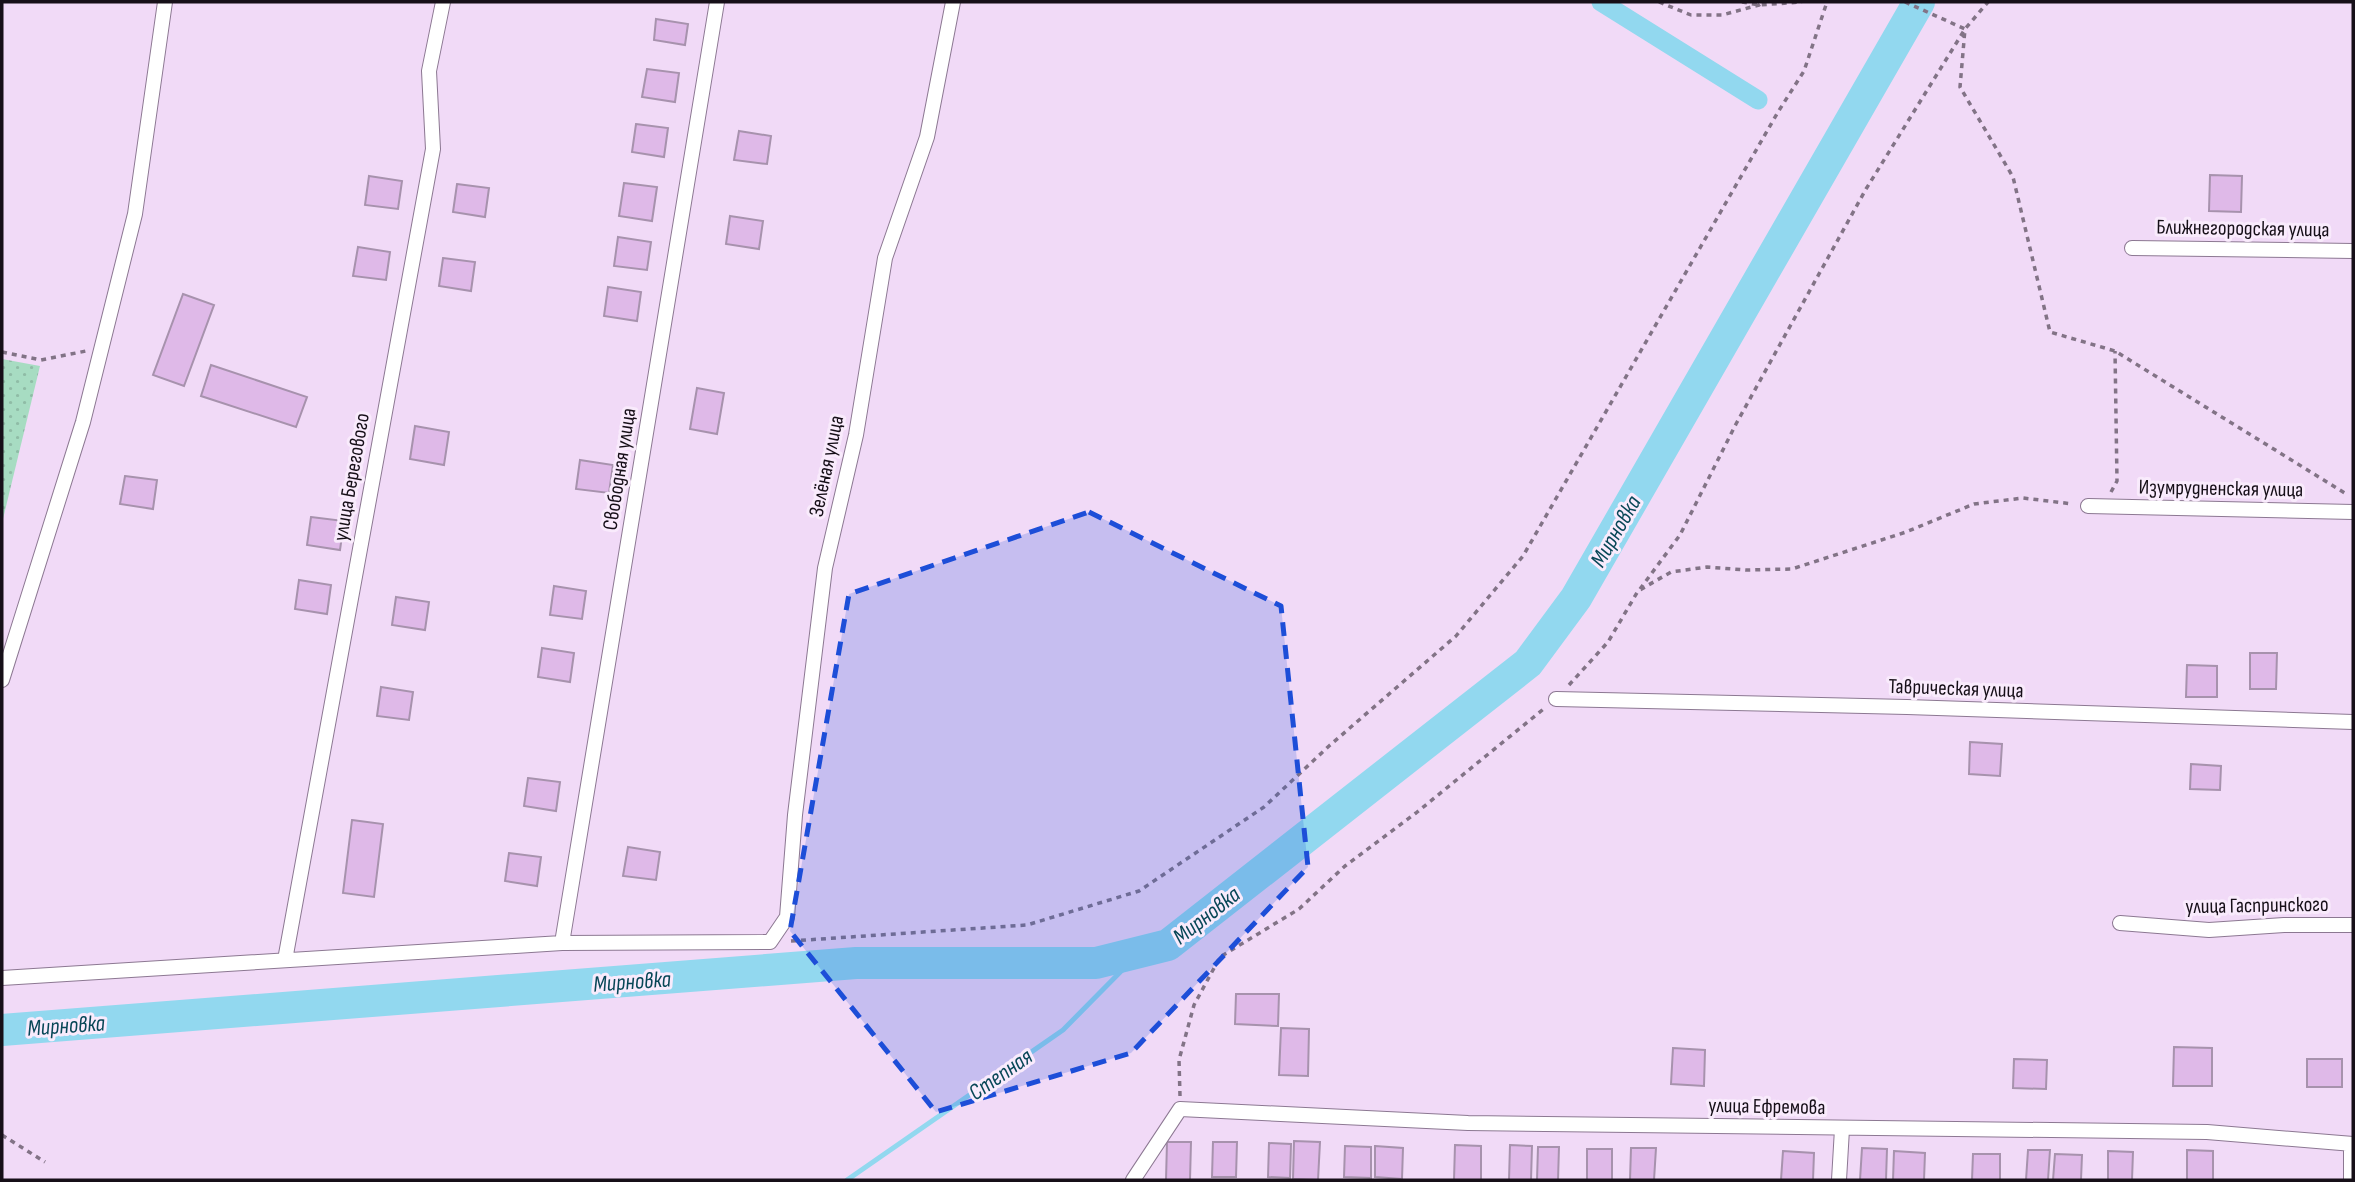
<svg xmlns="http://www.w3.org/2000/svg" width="2355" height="1182" font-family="'Sofia Sans Condensed',sans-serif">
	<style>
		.grass { fill: url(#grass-dots) }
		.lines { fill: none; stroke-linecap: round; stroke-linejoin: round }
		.stream { stroke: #92d8ef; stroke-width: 5 }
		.canal { stroke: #92d8ef; stroke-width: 19 }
		.river { stroke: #92d8ef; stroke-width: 32 }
		.building { fill: #dfb9e8; stroke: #a792ad; stroke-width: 2 }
		.street-casing { stroke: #8c7892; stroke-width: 16 }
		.path { stroke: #827386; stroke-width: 3.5; stroke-dasharray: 5 5; stroke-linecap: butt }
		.street { stroke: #fff; stroke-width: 14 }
		.marked { fill: #1d4ed8; fill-opacity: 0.2; stroke: #1d4ed8; stroke-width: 5; stroke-dasharray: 14 9; stroke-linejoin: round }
		.labels { text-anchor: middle; stroke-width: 6; stroke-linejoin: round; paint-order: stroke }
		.street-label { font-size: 21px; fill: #160f18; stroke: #f9ebfc }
		.water-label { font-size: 23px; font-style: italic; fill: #084757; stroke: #f9ebfc }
	</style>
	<defs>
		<pattern id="grass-dots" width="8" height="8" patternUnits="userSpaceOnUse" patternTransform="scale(1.75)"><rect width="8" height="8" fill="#a7dcc2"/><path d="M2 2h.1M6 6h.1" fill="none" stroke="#8fbca6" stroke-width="1.8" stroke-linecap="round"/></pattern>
	</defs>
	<rect width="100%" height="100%" fill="#f1daf7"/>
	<!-- grass -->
	<path class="grass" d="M2,359L40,366L2,523Z"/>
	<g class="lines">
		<!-- stream -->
		<path class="stream" d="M847,1180L1063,1030L1140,952"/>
		<!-- canal -->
		<path class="canal" d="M1601,2L1758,100"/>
		<!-- river -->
		<path class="river" d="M2,1030L856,963H1096L1168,945L1528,663L1576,598L1919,2"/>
	</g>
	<!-- building -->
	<path class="building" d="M656,19L688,24L685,45L654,40Z
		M647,69L679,73L675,102L642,97Z
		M636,124L668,128L664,157L632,152Z
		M739,131L771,136L767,164L734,160Z
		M2210,175L2242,176L2241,212L2209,211Z
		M369,176L402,181L398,209L365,205Z
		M624,183L657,187L652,221L619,216Z
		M457,184L489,188L485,217L453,212Z
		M730,216L763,221L759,249L726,244Z
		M618,237L651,242L647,270L614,266Z
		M358,247L390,252L386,280L353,276Z
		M443,258L475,262L471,291L439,286Z
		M608,287L641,292L637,321L604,316Z
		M183,294L214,305L184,386L153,375Z
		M211,365L307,397L296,427L201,396Z
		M697,388L724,393L717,434L690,429Z
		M415,426L449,432L444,465L410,459Z
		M580,460L613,465L609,493L576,489Z
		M125,476L157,480L153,509L120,504Z
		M311,517L344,521L340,550L307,545Z
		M299,580L331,585L327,614L295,609Z
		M554,586L586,591L582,619L550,615Z
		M396,597L429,602L425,630L392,625Z
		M542,648L574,653L570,682L538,677Z
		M2250,653H2277L2276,689H2250Z
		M2187,665L2217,666V697H2186Z
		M381,687L413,692L409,720L377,716Z
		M1970,742L2002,744L2000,776L1969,774Z
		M2191,764L2221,766L2220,790L2190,789Z
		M528,778L560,782L556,811L524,806Z
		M352,820L383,824L374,897L343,893Z
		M628,847L660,852L656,880L623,876Z
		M509,853L541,857L537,886L505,881Z
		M1236,994H1279L1278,1026L1235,1024Z
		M1281,1028L1309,1029L1308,1076L1279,1075Z
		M2174,1047L2212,1048V1086H2173Z
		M1673,1048L1705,1050L1704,1086L1671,1084Z
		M2014,1059L2047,1060L2046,1089L2013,1088Z
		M2307,1059H2342V1087H2307Z
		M1294,1141L1320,1142L1318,1180L1293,1179Z
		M1167,1142H1191L1190,1180H1166Z
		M1213,1142H1237L1236,1177H1212Z
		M1269,1143L1291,1144L1290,1178L1268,1177Z
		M1455,1145L1481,1146V1180H1454Z
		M1510,1145L1532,1146L1531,1180H1509Z
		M1345,1146L1371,1147V1178L1344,1177Z
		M1375,1146L1403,1148L1402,1179L1375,1177Z
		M1538,1147H1559L1558,1180H1537Z
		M1631,1148H1656L1654,1180H1630Z
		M1862,1148L1887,1149L1886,1180H1860Z
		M1587,1149H1612V1180H1587Z
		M2028,1150H2050L2048,1180H2026Z
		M2187,1150L2213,1151V1180H2187Z
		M1783,1151L1814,1153L1813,1180H1781Z
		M1894,1151L1925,1153L1924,1180H1893Z
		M2108,1151L2133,1152L2132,1180H2108Z
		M1973,1154H2000V1180H1972Z
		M2055,1154L2082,1155L2081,1180H2053Z"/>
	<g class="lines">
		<defs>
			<path id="street" d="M2132,248L2353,251
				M2088,506L2353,512
				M2,680L83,422L135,214L165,2
				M1556,699L1907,707L2353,722
				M2120,923L2209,930L2284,925H2353
				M562,943L717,2
				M285,960L433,149L429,71L443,2
				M2,978L562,943L770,942L787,917L795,815L825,568L856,435L885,258L927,137L953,2
				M1133,1180L1180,1109L1468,1123L2207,1132L2353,1144
				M1839,1180L1842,1129
				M2351,1180V1144"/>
		</defs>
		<!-- street casing -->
		<use href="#street" class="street-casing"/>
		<!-- path -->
		<path class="path" d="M1659,2L1691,15H1722L1759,5L1763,2
			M1742,2L1759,5L1802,2
			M1905,2L1965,29L1960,87L2013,177L2050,332L2115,351L2348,495
			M2,352L41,360L86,351
			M2111,492L2117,481L2115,351
			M1640,589L1680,535L1736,424L1866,189L1965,29L1988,2
			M1569,685L1608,642L1638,591L1671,572L1707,567L1746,570L1792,569L1906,532L1974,504L2023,498L2073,504
			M791,941L1027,925L1139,891L1264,807L1329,746L1456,636L1523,556L1778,112L1804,71L1827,2
			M1180,1096L1179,1060L1194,1005L1220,957L1299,909L1345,866L1416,813L1546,707
			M2,1135L45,1162"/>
		<!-- street -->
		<use href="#street" class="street"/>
	</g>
	<!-- marked area -->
	<path class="marked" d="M1089,512L1281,606L1308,867L1131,1053L936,1112L790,931L849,594Z"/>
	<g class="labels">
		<!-- street labels -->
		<g class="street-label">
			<text transform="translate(2243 228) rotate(1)" y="7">Ближнегородская улица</text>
			<text transform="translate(826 466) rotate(-78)" y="7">Зелёная улица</text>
			<text transform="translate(619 469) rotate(-81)" y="7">Свободная улица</text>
			<text transform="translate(351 477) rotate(-80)" y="7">улица Берегового</text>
			<text transform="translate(2221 488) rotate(1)" y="7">Изумрудненская улица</text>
			<text transform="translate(1956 688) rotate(2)" y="7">Таврическая улица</text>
			<text transform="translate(2257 905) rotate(-1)" y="7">улица Гаспринского</text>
			<text transform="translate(1767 1106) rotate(1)" y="7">улица Ефремова</text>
		</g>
		<!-- water labels -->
		<g class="water-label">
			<text transform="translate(1615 531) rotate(-60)" y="8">Мирновка</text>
			<text transform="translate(1206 915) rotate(-38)" y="8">Мирновка</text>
			<text transform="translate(632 981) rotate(-4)" y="8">Мирновка</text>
			<text transform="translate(66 1025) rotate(-4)" y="8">Мирновка</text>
			<text transform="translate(1000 1074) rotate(-35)" y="8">Степная</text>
		</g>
	</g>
	<!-- border -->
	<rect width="2355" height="1182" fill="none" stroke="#160f18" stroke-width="7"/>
</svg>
